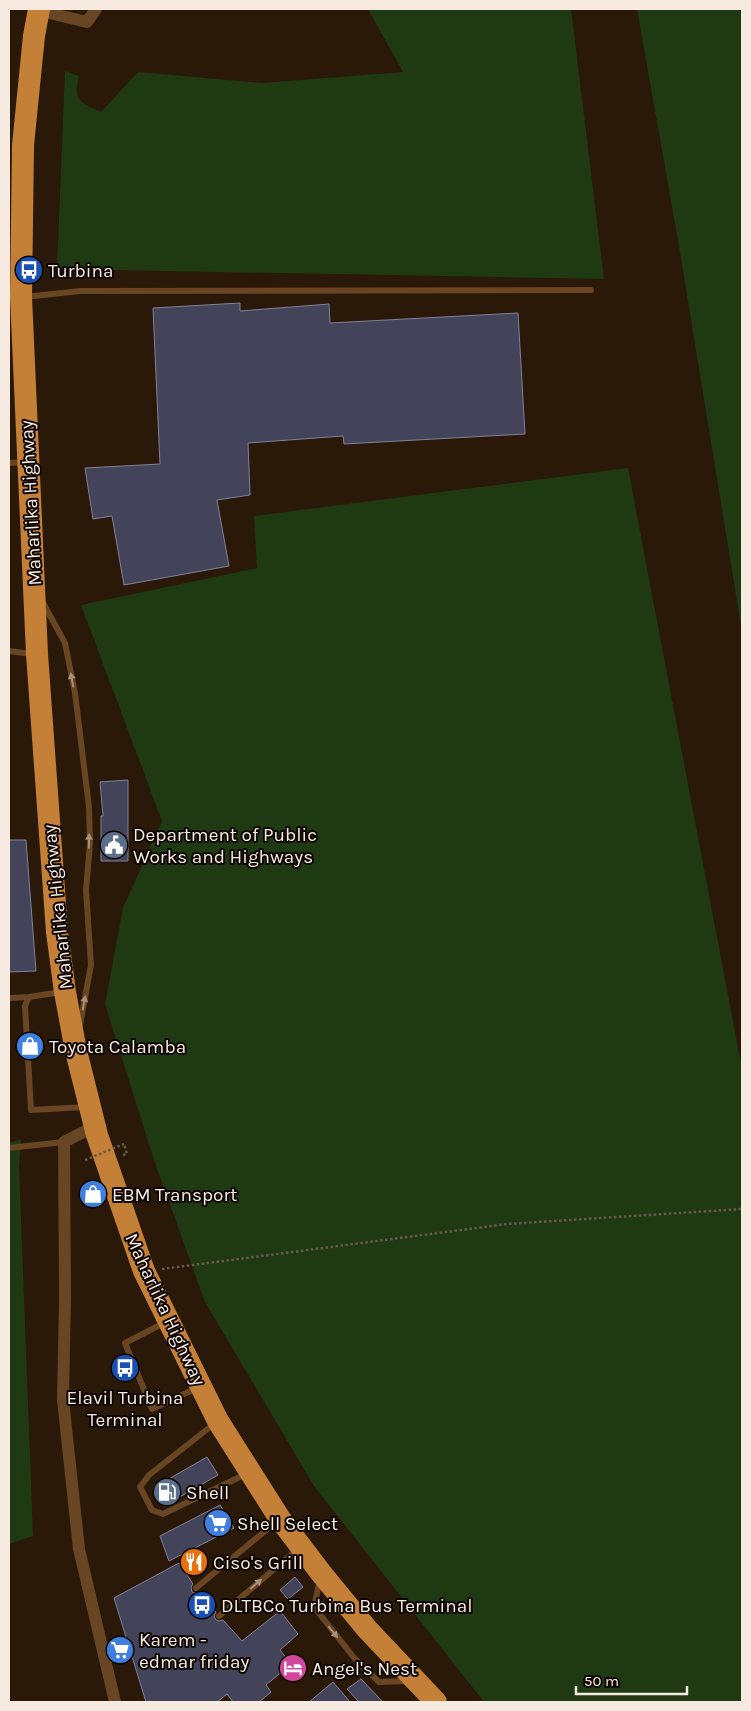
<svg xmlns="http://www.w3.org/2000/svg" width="751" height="1711" font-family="Karla,sans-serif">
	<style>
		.green { fill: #1f3a13 }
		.building { fill: #434359; stroke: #82819b }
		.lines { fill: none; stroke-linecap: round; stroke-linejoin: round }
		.path { stroke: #69594c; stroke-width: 2.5; stroke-dasharray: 2.5 2.5; stroke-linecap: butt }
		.lane { stroke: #684523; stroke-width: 6 }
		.street { stroke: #684523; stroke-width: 12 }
		.highway { stroke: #c58038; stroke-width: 22 }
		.path-bridge { stroke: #69594c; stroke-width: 2.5; stroke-dasharray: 2.5 2.5; stroke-linecap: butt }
		.oneway { fill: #a88f78 }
		.labels { text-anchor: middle; stroke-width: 4; stroke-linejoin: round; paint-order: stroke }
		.poi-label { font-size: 19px; fill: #f7eae1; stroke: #0d0602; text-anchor: start }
		.street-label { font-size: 19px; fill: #f7eae1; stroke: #0d0602 }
	</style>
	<rect width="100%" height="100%" fill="#2a1809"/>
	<!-- green -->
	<path class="green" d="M368,9H571L604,279L57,269L65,71L79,76C73,101 79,102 101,112L138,72L262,83L403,72Z
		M637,9H742V632L679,246Z
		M628,468L742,1069V1702H484L314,1486L205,1302L154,1160L105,1004L123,908L162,821L81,605L257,568L254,516Z
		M21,1139L19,1166L33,1536L9,1544V1143Z"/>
	<!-- building -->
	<path class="building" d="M240,303V311L329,304L330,323L518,313L525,434L344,444L343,436L248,443L250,495L217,500L229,566L124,585L112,516L93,519L85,468L160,464L153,308Z
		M128,780V861H101V816H103L100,782Z
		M9,840H26L36,971L9,972Z
		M207,1457L218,1475L164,1506L153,1488Z
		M220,1505L234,1528L169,1561L160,1536Z
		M179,1563L193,1584L191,1587L192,1592L196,1593L199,1592L216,1612L214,1616L216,1620L219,1621L223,1620L242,1641L280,1611L298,1634L280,1650L291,1664L266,1685L271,1692L259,1702H233L227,1694L217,1702H146L114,1598Z
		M295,1577L303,1587L288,1599L280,1590Z
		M361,1679L383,1702H359L347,1689Z
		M333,1682L350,1702H309Z"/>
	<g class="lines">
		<!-- path -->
		<path class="path" d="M123,1155L127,1154L124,1144
			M162,1269L507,1224L742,1209"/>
		<!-- lane -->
		<path class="lane" d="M25,297L80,291L591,290
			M9,463L26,462
			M42,601L65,643L75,693L89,807L90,843L86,890L91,965L80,1025
			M9,651L32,654
			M61,992L29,997L25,1006L31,1110L86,1107
			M9,998L29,997
			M9,1148L64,1142
			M166,1322L125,1343L152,1409L197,1388
			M214,1424L149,1475L140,1487L152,1510L163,1514L246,1474
			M320,1579L314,1607L355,1659L379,1682L408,1681
			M196,1588L277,1521
			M219,1616L298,1549"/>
		<!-- street -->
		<path class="street" d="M49,13L87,22L96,9
			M95,1126L64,1142L65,1298L63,1400L79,1549L115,1702"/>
		<!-- highway -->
		<path class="highway" d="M39,9L34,36L23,145L21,297L37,654L57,932L65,992L76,1051L97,1135L144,1271L218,1421L280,1519L321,1573L367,1629L436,1702"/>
		<!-- path-bridge -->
		<path class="path-bridge" d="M85,1160L124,1144"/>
	</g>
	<!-- one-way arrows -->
	<defs><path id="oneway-solid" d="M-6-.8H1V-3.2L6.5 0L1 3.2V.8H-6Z" transform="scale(1.25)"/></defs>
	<g class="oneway">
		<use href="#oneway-solid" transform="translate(72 680) rotate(-101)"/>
		<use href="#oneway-solid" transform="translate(89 841) rotate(-89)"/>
		<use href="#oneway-solid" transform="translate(84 1003) rotate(-80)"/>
		<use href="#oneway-solid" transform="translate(256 1584) rotate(-41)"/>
		<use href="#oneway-solid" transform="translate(333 1632) rotate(51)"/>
	</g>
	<!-- icons -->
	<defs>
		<symbol id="bus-disc" viewBox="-11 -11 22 22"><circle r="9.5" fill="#1a4fb4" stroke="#0d0602"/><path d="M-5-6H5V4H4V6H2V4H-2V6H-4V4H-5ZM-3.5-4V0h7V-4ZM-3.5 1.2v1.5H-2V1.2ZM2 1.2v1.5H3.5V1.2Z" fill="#fff"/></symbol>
		<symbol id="civic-disc" viewBox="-11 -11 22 22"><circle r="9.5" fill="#5c6f8a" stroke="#0d0602"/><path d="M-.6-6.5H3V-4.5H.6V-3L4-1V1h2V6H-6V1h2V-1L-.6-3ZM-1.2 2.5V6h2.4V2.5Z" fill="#fff"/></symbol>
		<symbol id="shop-disc" viewBox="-11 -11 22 22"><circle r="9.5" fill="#3f7fe0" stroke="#0d0602"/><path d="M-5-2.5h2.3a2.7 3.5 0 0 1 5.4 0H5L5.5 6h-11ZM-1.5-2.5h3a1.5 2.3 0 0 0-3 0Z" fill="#fff"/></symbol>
		<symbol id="fuel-disc" viewBox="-11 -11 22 22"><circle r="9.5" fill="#5c6f8a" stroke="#0d0602"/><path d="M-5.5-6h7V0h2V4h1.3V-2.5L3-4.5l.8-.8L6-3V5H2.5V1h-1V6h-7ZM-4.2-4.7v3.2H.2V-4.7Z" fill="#fff"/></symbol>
		<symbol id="supermarket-disc" viewBox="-11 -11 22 22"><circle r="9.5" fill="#3f7fe0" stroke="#0d0602"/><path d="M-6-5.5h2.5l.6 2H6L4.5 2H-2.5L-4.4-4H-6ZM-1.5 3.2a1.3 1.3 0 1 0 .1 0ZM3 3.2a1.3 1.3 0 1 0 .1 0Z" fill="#fff"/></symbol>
		<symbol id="restaurant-disc" viewBox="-11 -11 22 22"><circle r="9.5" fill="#e8710a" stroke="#0d0602"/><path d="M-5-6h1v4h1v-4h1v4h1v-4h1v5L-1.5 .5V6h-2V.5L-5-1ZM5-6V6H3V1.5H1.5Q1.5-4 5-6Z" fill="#fff"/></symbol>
		<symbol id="hotel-disc" viewBox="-11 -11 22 22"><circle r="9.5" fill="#d1479c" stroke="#0d0602"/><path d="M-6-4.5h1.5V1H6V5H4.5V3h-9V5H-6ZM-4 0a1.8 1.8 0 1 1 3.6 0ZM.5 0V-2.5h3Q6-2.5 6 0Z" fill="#fff"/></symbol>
	</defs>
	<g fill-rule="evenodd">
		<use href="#bus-disc" x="13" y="254" width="32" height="32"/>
		<use href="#civic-disc" x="98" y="829" width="32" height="32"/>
		<use href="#shop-disc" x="14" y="1030" width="32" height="32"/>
		<use href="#shop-disc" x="77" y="1178" width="32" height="32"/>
		<use href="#bus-disc" x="109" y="1352" width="32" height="32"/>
		<use href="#fuel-disc" x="151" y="1476" width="32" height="32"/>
		<use href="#supermarket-disc" x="202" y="1507" width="32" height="32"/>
		<use href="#restaurant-disc" x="178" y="1546" width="32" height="32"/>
		<use href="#bus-disc" x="186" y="1589" width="32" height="32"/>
		<use href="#supermarket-disc" x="104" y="1634" width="32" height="32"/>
		<use href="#hotel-disc" x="277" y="1652" width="32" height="32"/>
	</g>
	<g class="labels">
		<!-- poi labels -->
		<g class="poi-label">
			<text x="48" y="277">Turbina</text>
			<text x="133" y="841">Department of Public<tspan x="133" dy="22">Works and Highways</tspan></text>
			<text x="49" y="1053">Toyota Calamba</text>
			<text x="112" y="1201">EBM Transport</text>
			<text x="125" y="1404" text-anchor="middle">Elavil Turbina<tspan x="125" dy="22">Terminal</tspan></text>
			<text x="186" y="1499">Shell</text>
			<text x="237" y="1530">Shell Select</text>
			<text x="213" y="1569">Ciso's Grill</text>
			<text x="221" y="1612">DLTBCo Turbina Bus Terminal</text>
			<text x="139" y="1646">Karem -<tspan x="139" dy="22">edmar friday</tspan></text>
			<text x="312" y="1675">Angel's Nest</text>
		</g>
		<!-- street labels -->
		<g class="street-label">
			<text transform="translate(30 503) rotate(-93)" y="7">Maharlika Highway</text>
			<text transform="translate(57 907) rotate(-96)" y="7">Maharlika Highway</text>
			<text transform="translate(166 1309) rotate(65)" y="7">Maharlika Highway</text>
		</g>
	</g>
	<!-- border -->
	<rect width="751" height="1711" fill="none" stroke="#f7eae1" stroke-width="20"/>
	<!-- scale -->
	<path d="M576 1686v8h111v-8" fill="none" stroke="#f7eae1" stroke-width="2.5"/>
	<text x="584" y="1686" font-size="15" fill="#f7eae1" stroke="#0d0602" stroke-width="4" paint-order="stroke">50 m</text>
</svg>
